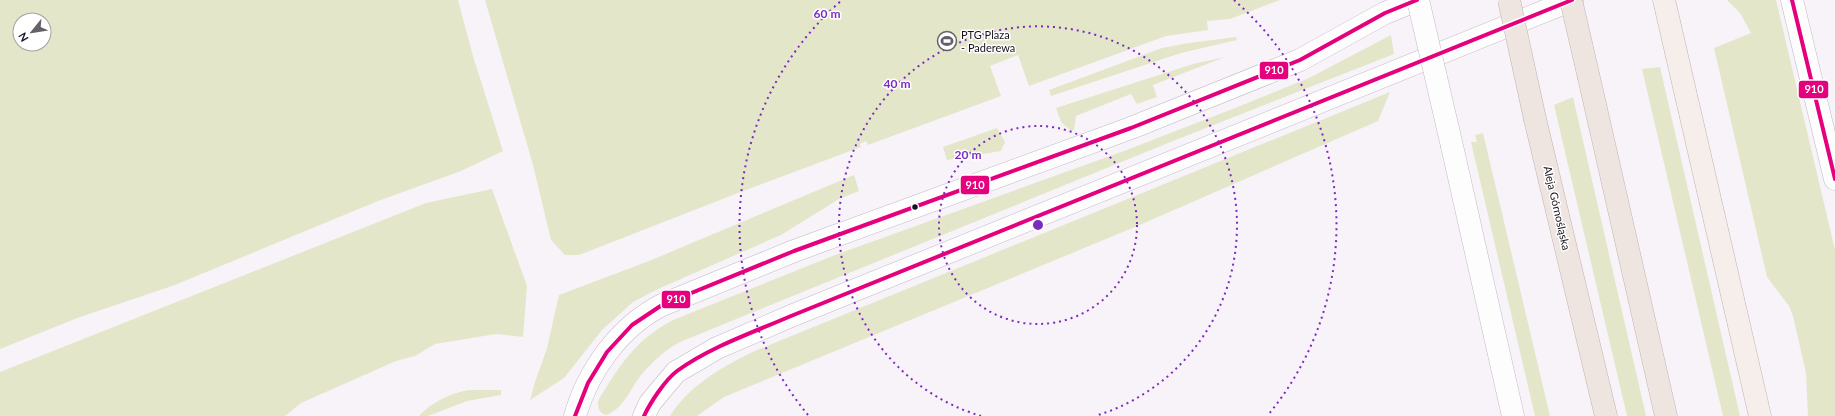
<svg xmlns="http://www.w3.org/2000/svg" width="1835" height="416" font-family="Lato,sans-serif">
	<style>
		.green { fill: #e4e6ca; fill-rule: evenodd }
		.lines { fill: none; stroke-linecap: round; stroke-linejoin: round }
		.tertiary-casing { stroke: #c0bac2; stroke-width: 23 }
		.primary-casing { stroke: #c0b3b0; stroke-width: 23 }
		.motorway-casing { stroke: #c0b3b0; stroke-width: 23 }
		.tertiary { stroke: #fefdfe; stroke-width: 22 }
		.primary { stroke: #f5eeeb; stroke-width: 22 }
		.motorway { stroke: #efe5e0; stroke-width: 22 }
		.tertiary-bridge-casing { stroke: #c0bac2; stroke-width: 23; stroke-linecap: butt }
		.motorway-bridge-casing { stroke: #c0b3b0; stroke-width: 23; stroke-linecap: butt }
		.tertiary-bridge { stroke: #fefdfe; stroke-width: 22 }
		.motorway-bridge { stroke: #efe5e0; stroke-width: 22 }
		.bus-1-casing { stroke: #fff; stroke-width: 7 }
		.bus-1 { stroke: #e5007d; stroke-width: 4 }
		.ring { fill: none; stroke: #7b2cbf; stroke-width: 2; stroke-dasharray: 2 4 }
		.bus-dot { fill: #18111b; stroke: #fff; stroke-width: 1.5 }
		.labels { text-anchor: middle; stroke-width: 3; stroke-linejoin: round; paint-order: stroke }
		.poi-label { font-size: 11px; fill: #18111b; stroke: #fff; text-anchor: start }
		.street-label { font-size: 11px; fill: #18111b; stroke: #fff }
		.centre { fill: #7b2cbf; stroke: #fff; stroke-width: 2 }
		.ring-label { font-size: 12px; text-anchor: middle; font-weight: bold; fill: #7b2cbf; stroke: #fff; stroke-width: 3; stroke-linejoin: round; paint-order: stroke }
		.line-badge { stroke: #fff; stroke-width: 1.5 }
		.badge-label { font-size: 11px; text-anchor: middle; font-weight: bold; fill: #fff }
	</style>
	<rect width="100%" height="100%" fill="#f8f3f9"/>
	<!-- green -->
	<path class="green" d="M0,0H458L473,56L503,151L461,171L378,201L175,285L80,317L0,349ZM20,20H44V44H20Z
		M485,0H1280L1230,19L1207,21L1208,30L1166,36L1029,86L1018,55L990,66L1001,96L868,145L866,141L860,144L861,147L738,193L579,255H565L551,240L533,165Z
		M1727,0H1776L1835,250V416H1808L1806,373L1793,316L1789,306L1767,277L1714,48L1751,33L1740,13Z
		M1391,35L1394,54L1168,143L680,342C665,350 653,361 642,374C631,387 624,409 606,415C599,413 598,408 598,401C619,366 635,340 673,320L835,255L1124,151L1235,108L1309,78Z
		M1236,37L1237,40L1181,53L1051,96L1049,90L1162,48L1189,43Z
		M1225,57L1153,85L1157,97L1137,104L1131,94L1076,116L1074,130L1071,131L1061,122L1056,108L1193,64Z
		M1660,67L1740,416H1723L1642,69Z
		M1390,92L1378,121L1135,227L724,397L697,416H670C689,385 725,365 757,350Z
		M1573,97L1646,416H1627L1554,105Z
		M997,128L1005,142L1001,151L947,160L943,147Z
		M1483,133L1550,416H1535L1471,142H1477L1475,135Z
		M854,175L859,191L839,199L781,235L658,289L633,302L602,330L564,378L530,400L535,382L547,348L559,295L649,261Z
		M492,189L527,286L523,337L496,334L435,344L415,356L396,361L301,403L285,416H0V372L426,203Z
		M468,390H501V395L467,401L428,416H419C432,402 449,394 468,390Z"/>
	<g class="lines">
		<defs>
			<path id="tertiary" d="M1792,0L1835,179
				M1452,146L1513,416
				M575,416C588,371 619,327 662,305L794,251L1131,128L1300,60L1385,13L1417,0
				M644,416L650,403L676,372L717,348L791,316L1572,0"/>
			<path id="primary" d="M1664,0L1760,416"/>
			<path id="motorway" d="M1589,78L1666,416
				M1535,119L1606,416"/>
		</defs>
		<!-- tertiary casing -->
		<use href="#tertiary" class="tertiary-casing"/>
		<!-- primary casing -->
		<use href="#primary" class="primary-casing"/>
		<!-- motorway casing -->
		<use href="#motorway" class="motorway-casing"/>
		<!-- tertiary -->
		<use href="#tertiary" class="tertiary"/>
		<!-- primary -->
		<use href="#primary" class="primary"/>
		<!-- motorway -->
		<use href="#motorway" class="motorway"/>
		<defs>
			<path id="tertiary-bridge" d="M1418,0L1452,146"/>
			<path id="motorway-bridge" d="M1509,0L1535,119
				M1571,0L1589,78"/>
		</defs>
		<!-- tertiary-bridge casing -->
		<use href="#tertiary-bridge" class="tertiary-bridge-casing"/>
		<!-- motorway-bridge casing -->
		<use href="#motorway-bridge" class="motorway-bridge-casing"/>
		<!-- tertiary-bridge -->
		<use href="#tertiary-bridge" class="tertiary-bridge"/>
		<!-- motorway-bridge -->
		<use href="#motorway-bridge" class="motorway-bridge"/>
		<defs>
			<path id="bus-1" d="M1792,0L1835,179
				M575,416L588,383L607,352L632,325L662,305L794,251L1131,128L1300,60L1385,13L1417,0
				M644,416C650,403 665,380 677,371C710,347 754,332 791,316L1572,0"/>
		</defs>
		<!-- bus-1 casing -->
		<use href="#bus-1" class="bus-1-casing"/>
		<!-- bus-1 -->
		<use href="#bus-1" class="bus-1"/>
	</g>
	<!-- distance rings -->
	<g class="ring">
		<circle cx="1038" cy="225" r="99"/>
		<path d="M981 416A199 199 0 1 1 1095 416"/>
		<path d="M808 415A298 298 0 0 1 842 0M1234 0A298 298 0 0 1 1268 415"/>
	</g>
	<!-- icons -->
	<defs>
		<symbol id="stadium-ring" viewBox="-11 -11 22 22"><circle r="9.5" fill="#fff" stroke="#666069" stroke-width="1.5"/><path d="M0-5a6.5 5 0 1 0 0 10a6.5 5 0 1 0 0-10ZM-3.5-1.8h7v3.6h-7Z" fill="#666069"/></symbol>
	</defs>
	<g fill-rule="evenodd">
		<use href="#stadium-ring" x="936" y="30" width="22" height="22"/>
	</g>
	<!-- markers -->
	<circle class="bus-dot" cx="915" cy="207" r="3.5"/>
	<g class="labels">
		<!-- poi labels -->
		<g class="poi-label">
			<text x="961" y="39">PTG Plaza<tspan x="961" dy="13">- Paderewa</tspan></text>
		</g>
		<!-- street labels -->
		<g class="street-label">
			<text transform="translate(1557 208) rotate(77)" y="4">Aleja Górnośląska</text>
		</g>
	</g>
	<circle cx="1038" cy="225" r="6" class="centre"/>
	<g class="ring-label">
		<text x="827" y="18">60 m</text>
		<text x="897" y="88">40 m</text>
		<text x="968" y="159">20 m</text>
	</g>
	<g class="line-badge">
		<rect x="1259" y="61" width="30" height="19" rx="4" fill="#e5007d"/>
		<rect x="1798" y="80" width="31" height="19" rx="4" fill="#e5007d"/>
		<rect x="960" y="175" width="30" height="20" rx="4" fill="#e5007d"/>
		<rect x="661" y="290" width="30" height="19" rx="4" fill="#e5007d"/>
	</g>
	<g class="badge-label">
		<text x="1274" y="74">910</text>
		<text x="1814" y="93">910</text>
		<text x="975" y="189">910</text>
		<text x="676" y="303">910</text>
	</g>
	<!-- north arrow -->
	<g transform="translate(32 32) rotate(240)"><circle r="19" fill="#ffffff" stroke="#a3a0a4"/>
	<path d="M0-3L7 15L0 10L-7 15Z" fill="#666069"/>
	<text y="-6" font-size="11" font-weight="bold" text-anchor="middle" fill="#18111b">N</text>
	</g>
</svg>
